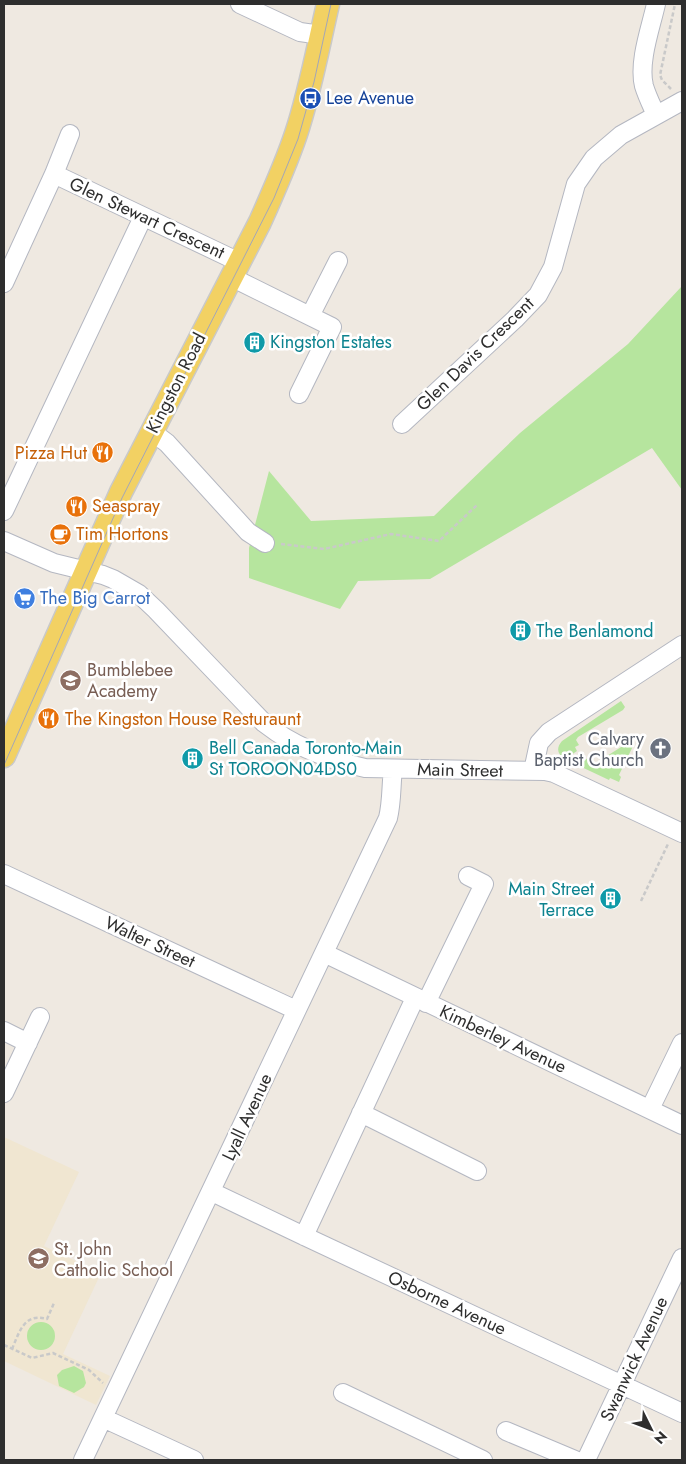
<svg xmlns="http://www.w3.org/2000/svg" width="686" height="1464" font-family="Jost,sans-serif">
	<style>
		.education { fill: #f0e6d1 }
		.green { fill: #b6e59e }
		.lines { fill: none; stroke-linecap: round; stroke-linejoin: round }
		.minor-casing { stroke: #b4b7c1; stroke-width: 20 }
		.major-casing { stroke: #c9c9c9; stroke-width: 25 }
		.path { stroke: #c9c9c9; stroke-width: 2.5; stroke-dasharray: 4 2.5; stroke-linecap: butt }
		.minor { stroke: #fff; stroke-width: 18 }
		.major { stroke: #f2d163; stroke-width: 22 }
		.tram { stroke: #a3a6b8; stroke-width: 1 }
		.labels { text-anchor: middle; stroke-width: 5; stroke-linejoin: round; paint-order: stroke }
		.transit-label { font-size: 18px; fill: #164399; stroke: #fff; text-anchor: start }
		.street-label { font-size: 18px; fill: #2e2e2e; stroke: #fff }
		.culture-label { font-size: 18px; fill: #0d838f; stroke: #fff; text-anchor: start }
		.food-label { font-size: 18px; fill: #c56008; stroke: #fff; text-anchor: start }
		.shop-label { font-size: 18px; fill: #366cbe; stroke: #fff; text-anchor: start }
		.education-label { font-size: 18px; fill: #785e54; stroke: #fff; text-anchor: start }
		.worship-label { font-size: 18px; fill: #5b616d; stroke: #fff; text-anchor: end }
	</style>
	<rect width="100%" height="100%" fill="#efe9e1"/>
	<!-- education -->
	<path class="education" d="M4,1137L79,1172L44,1246L101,1273L63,1354L110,1376L96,1405L4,1361Z"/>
	<!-- green -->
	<path class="green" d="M682,286V490L652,448L430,579L358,581L340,609L249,578V548L269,471L311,521L434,516L520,433L628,344Z
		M621,701L625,707L623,710L578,737L576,740L579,745L575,747L577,751L565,759C557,754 556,748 562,741Z
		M634,739L632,743L634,744L619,775L621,777L619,782L610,778L609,780L573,763L579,760L581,762L588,758L591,763L594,764Z
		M27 1336a14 14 0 1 1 28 0a14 14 0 1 1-28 0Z
		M74,1366L83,1371L86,1383L84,1387L74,1393L59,1386L57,1375L62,1370Z"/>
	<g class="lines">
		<defs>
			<path id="minor" d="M240,4L300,32L321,35
				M656,115C652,106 647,96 644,86C638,62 651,27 656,4
				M54,174L239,262
				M231,277L332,327L299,394
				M4,283L54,174L70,134
				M310,316L338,261
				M402,424L515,319L538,295L553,267L576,184L594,158L621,135L682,101
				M151,431L167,443L248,532L265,543
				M4,511L143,217
				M4,541L54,563L103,575L113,579L139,594L156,610L264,723C293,746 329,760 365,768L545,771L554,773L682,833
				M533,771L539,743L549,732L682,645
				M4,874L296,1010
				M324,953L682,1125
				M426,1003L484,884L468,876
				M4,1031L28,1043
				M4,1093L40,1017
				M650,1109L682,1043
				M361,1113L477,1171
				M212,1192L304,1236L682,1413
				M304,1236L415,998
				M343,1393L483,1460
				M103,1418L194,1460
				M506,1431L575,1460
				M83,1460C185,1246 287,1032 388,818C392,802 391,785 393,769
				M586,1460L682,1258"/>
			<path id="major" d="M4,756L121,492L260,222C273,193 286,164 296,134C310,92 318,47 328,4"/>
		</defs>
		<!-- minor casing -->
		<use href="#minor" class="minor-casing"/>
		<!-- major casing -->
		<use href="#major" class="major-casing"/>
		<!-- path -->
		<path class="path" d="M671,89L662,80L660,75L675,4
			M281,544L324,549L391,534L439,541L477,505
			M641,901L668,844
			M4,1345L32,1358L53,1353L89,1370L103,1383
			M12,1349C19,1333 24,1312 47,1319L54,1303"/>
		<!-- minor -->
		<use href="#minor" class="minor"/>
		<!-- major -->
		<use href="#major" class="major"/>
		<!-- tram -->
		<path class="tram" d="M4,765L122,498L274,198L298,139L314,82L331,4"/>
	</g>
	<!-- icons -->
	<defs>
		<symbol id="bus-disc" viewBox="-11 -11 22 22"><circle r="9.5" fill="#1a4fb4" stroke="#fff"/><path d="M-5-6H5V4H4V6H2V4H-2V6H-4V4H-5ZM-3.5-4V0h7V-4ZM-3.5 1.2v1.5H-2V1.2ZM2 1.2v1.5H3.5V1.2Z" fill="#fff"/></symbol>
		<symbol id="building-disc" viewBox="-11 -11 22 22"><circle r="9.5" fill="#0f9aa8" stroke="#fff"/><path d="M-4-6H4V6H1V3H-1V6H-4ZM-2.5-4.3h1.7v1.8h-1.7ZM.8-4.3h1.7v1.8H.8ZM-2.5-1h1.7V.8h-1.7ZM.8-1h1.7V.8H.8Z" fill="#fff"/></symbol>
		<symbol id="restaurant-disc" viewBox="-11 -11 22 22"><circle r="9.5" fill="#e8710a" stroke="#fff"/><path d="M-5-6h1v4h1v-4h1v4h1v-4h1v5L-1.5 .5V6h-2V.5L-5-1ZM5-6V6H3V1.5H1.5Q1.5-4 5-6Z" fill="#fff"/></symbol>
		<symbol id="cafe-disc" viewBox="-11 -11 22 22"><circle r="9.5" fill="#e8710a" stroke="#fff"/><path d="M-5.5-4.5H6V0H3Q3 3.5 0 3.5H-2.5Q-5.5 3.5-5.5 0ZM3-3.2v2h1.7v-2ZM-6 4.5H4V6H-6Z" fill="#fff"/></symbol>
		<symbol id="supermarket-disc" viewBox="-11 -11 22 22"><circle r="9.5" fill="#3f7fe0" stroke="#fff"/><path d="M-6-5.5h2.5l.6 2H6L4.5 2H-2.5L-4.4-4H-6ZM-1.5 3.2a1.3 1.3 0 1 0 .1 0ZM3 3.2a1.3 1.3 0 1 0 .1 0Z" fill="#fff"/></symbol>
		<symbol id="school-disc" viewBox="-11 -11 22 22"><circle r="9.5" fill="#8d6e63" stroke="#fff"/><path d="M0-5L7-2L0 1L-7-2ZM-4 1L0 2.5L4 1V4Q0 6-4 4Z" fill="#fff"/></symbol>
		<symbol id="church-disc" viewBox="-11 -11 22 22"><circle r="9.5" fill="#6b7280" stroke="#fff"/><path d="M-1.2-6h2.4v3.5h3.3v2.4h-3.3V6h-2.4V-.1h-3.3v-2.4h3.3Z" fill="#fff"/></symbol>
	</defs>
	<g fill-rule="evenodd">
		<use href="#bus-disc" x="298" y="86" width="25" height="25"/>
		<use href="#building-disc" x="242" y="330" width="25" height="25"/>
		<use href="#restaurant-disc" x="90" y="440" width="25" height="25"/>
		<use href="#restaurant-disc" x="64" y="494" width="25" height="25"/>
		<use href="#cafe-disc" x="48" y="522" width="25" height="25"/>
		<use href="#supermarket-disc" x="12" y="586" width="25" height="25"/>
		<use href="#building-disc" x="508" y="618" width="25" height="25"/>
		<use href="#school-disc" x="58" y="668" width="25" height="25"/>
		<use href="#restaurant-disc" x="36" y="706" width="25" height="25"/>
		<use href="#church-disc" x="648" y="736" width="25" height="25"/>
		<use href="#building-disc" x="180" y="746" width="25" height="25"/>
		<use href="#building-disc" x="598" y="886" width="25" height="25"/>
		<use href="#school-disc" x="26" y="1246" width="25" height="25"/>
	</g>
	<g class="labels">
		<!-- transit labels -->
		<g class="transit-label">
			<text x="326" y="104">Lee Avenue</text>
		</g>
		<!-- street labels -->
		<g class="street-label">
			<text transform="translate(147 218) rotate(25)" y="6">Glen Stewart Crescent</text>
			<text transform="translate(475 354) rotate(-44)" y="6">Glen Davis Crescent</text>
			<text transform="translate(176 383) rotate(-63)" y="6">Kingston Road</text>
			<text transform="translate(460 770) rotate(1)" y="6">Main Street</text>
			<text transform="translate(150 942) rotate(25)" y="6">Walter Street</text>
			<text transform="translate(503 1039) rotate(25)" y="6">Kimberley Avenue</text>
			<text transform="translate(247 1117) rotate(-65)" y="6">Lyall Avenue</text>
			<text transform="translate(447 1303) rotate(25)" y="6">Osborne Avenue</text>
			<text transform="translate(634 1359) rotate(-65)" y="6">Swanwick Avenue</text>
		</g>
		<!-- culture labels -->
		<g class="culture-label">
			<text x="270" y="348">Kingston Estates</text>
			<text x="536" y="637">The Benlamond</text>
			<text x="209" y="754">Bell Canada Toronto-Main<tspan x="209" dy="21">St TOROON04DS0</tspan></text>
			<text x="594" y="895" text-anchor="end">Main Street<tspan x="594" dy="21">Terrace</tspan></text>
		</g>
		<!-- food labels -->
		<g class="food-label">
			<text x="87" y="459" text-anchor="end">Pizza Hut</text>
			<text x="92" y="512">Seaspray</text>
			<text x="76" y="540">Tim Hortons</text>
			<text x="65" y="725">The Kingston House Resturaunt</text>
		</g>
		<!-- shop labels -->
		<g class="shop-label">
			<text x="40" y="604">The Big Carrot</text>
		</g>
		<!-- education labels -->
		<g class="education-label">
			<text x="87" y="676">Bumblebee<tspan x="87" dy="21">Academy</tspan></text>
			<text x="54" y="1255">St. John<tspan x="54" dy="21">Catholic School</tspan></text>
		</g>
		<!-- worship labels -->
		<g class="worship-label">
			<text x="644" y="745">Calvary<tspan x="644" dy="21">Baptist Church</tspan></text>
		</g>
	</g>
	<!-- border -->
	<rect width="686" height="1464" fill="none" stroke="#2e2e2e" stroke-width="10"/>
	<!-- north arrow -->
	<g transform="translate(651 1429) rotate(132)" stroke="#ffffff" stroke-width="4" paint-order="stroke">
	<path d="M0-4L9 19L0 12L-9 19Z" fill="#2e2e2e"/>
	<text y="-8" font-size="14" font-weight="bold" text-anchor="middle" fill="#2e2e2e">N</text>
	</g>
</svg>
